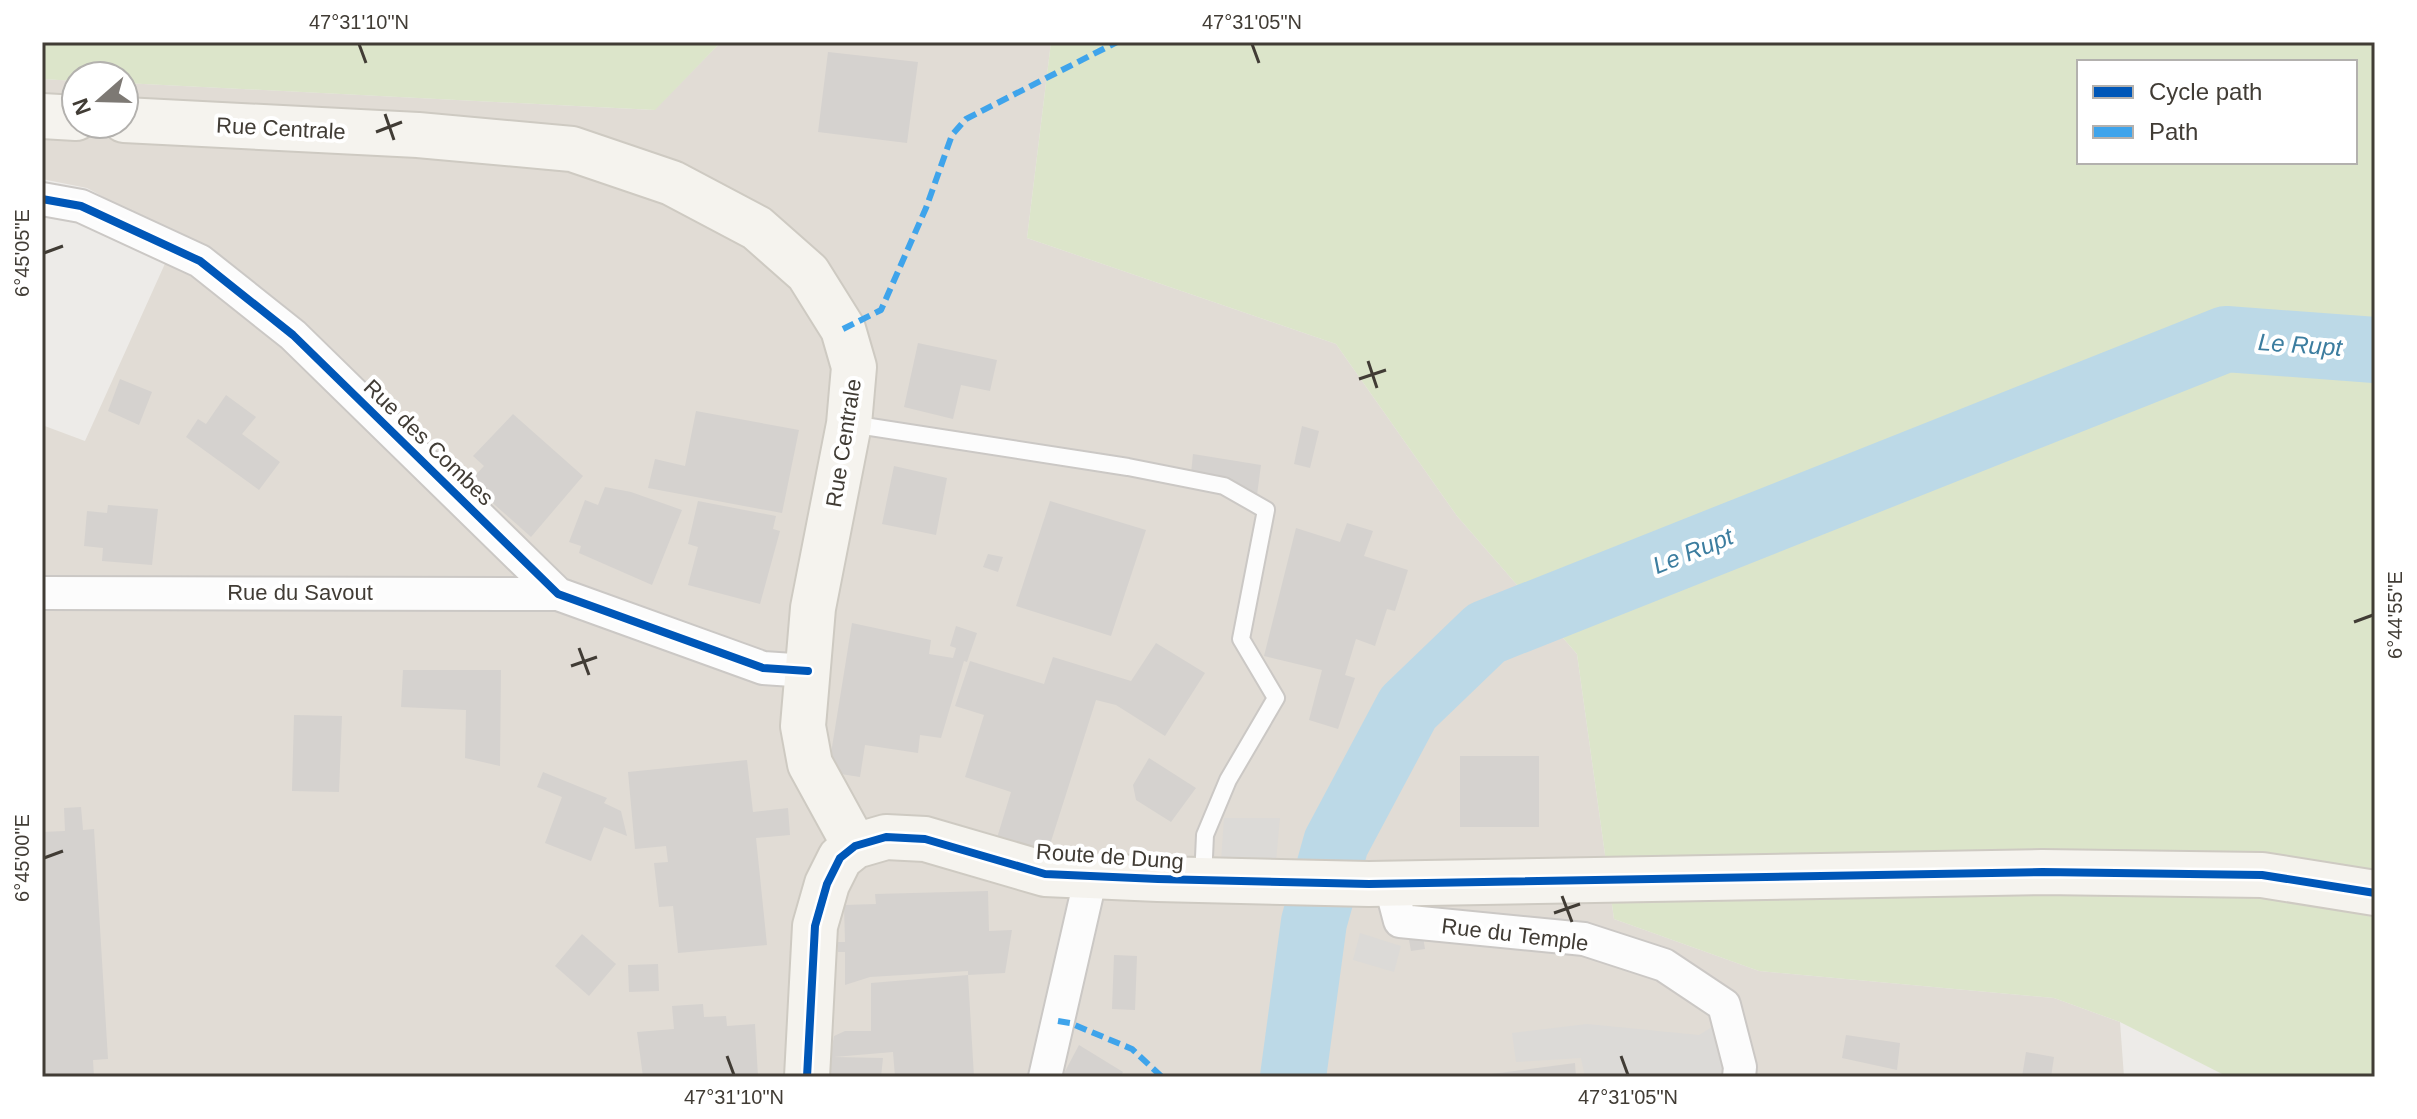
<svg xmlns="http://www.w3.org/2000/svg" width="2417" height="1119" font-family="Arial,sans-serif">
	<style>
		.residential { fill: #e1dcd5 }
		.green { fill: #dce5ca; fill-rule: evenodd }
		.parking { fill: #dcdad7 }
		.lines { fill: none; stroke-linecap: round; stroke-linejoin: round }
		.river { stroke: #bcd9e7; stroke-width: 66 }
		.building { fill: #d5d2cf }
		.service-casing { stroke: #cbc8c5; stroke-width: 20 }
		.minor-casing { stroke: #cbc8c5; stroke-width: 36 }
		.secondary-casing { stroke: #cecac2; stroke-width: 48 }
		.service { stroke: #fcfcfc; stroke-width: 16 }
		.minor { stroke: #fcfcfc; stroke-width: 32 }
		.secondary { stroke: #f5f3ee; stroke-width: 44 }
		.quiet { stroke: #3fa4eb; stroke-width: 6; stroke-dasharray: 12 6; stroke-linecap: butt }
		.cycleway-casing { stroke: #fff; stroke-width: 13 }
		.cycleway { stroke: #0057b8; stroke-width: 8 }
		.ticks { fill: none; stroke: #413c35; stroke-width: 3 }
		.labels { text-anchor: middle; stroke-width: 8; stroke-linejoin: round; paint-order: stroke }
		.street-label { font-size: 22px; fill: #413c35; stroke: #fff }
		.water-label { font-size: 24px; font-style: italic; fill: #3c7d9f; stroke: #fff }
		.neatline { fill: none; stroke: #413c35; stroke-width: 3 }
		.ticks-label { font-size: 20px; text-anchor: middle; fill: #413c35 }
	</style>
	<rect width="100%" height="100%" fill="#edebe8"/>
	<!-- residential -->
	<path class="residential" d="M721,42H1051L1027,238L1336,344L1457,516L1577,654L1614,919L1759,971L2054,998L2120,1022L2124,1077H42V425L85,441L177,237L87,188L42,179V79L76,81V124H124V83L654,110Z"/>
	<!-- green -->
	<path class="green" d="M42,42H721L655,110L124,83V76H76V81L42,79Z
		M1051,42H2375V1077H2228L2120,1022L2054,998L1759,971L1614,919L1577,654L1457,516L1336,344L1027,238ZM2079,62H2355V162H2079Z"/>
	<!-- parking -->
	<path class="parking" d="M1224,818H1280L1276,861L1221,862Z
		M1360,933L1401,946L1394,972L1353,960Z
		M1587,1024L1699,1035L1715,1025L1727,1077H1585L1581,1058L1516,1062L1512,1033Z"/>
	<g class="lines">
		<!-- river -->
		<path class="river" d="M1293,1077L1314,922L1336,843L1408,708L1486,633L2226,339L2375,350"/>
	</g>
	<!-- building -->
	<path class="building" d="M828,52L918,62L907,143L818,132Z
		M918,343L997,360L990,391L961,385L953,419L904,407Z
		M120,379L152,392L139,425L108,411Z
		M226,395L256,417L242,434L280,462L259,490L186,437L198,419L206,424Z
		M696,411L799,430L782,513L648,488L655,459L685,466Z
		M513,414L583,476L531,537L469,482L484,466L473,456Z
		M1302,426L1319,431L1310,468L1294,464Z
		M1193,454L1261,465L1257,495L1190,484Z
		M894,466L947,478L936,535L882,524Z
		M605,487L631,492L682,510L652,585L579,553L581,546L569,542L585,500L598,505Z
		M698,501L776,516L773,529L780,531L760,604L688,585L698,547L688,544Z
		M1050,501L1146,530L1111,636L1016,606Z
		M108,505L158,509L152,565L102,561L103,548L84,546L87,511L107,513Z
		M1347,523L1373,531L1364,556L1408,570L1395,611L1387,609L1375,646L1356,639L1345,675L1355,678L1338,729L1309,720L1322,670L1264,656L1296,528L1340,542Z
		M988,554L1003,557L998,572L983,567Z
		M852,623L931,640L929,654L953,658L956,648L950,646L956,626L977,633L967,662L964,661L941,738L920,735L918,753L865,745L860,777L828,772Z
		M1156,643L1205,673L1165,736L1116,705L1096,700L1047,854L997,838L1011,792L965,777L984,715L955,706L970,661L1044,684L1053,657L1131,681Z
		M403,670H501L500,766L465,758L466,710L401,707Z
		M294,715L342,716L339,792L292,791Z
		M1460,756H1539V827H1460Z
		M1149,758L1196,788L1171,822L1136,800L1133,785Z
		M747,760L753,812L788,808L790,835L756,838L767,945L678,953L673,906L659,907L654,863L668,862L666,846L635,849L628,772Z
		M543,772L607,798L604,803L621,811L627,836L604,827L591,861L545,843L562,797L537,787Z
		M81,807L83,830L94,829L108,1059L93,1060L94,1077H42V832L65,831L64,808Z
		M988,891L989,931L1012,930L1005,973L968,975V971L870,977L845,985V952H838V942H845L844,905L876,904L875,894Z
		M582,934L616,964L589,996L555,966Z
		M1423,937L1425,949L1411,951L1409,940Z
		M1114,955L1137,956L1135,1010L1112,1009Z
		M658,964L659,991L629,992L628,965Z
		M968,975L974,1077H895L893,1052L834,1057L883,1058L881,1077H827L834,1036L845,1031H871V983Z
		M703,1004L704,1017L726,1016L727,1026L755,1024L758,1077H643L637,1032L674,1029L672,1006Z
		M1846,1035L1900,1043L1897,1070L1842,1058Z
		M1079,1045L1123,1072L1120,1077H1062Z
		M2026,1052L2054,1057L2051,1077H2022Z
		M1575,1063L1576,1077H1484V1075Z"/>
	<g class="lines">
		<defs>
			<path id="service" d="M851,424L1128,467L1224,486L1266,510L1241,639L1276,698L1228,780L1205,835L1203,879"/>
			<path id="minor" d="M42,199L81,206L200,261L293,335L558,594L763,668L808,671
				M42,593L558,594
				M1390,883L1400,921L1584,939L1664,965L1724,1005L1740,1067L1739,1077
				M1045,1077L1091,876"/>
			<path id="secondary" d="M42,116L76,118
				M124,120L418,135L572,149L672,183L757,228L808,273L843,329L854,367L849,424L813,608L803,726L810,764L855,846
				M807,1077L815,926L827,884L840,858L855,846L886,837L925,839L1045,874L1158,879L1369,884L2042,872L2262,875L2375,893"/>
		</defs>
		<!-- service casing -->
		<use href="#service" class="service-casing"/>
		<!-- minor casing -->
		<use href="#minor" class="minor-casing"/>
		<!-- secondary casing -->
		<use href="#secondary" class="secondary-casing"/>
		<!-- service -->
		<use href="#service" class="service"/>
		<!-- minor -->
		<use href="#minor" class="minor"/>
		<!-- secondary -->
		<use href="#secondary" class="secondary"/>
		<!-- quiet -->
		<path class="quiet" d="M843,329L881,310L926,208L952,135L966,119L1117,42
			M1058,1021L1070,1023L1132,1049L1162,1077"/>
		<defs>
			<path id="cycleway" d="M42,199L81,206L200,261L293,335L558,594L763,668L808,671
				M807,1077L815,926L827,884L840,858L855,846L886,837L925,839L1045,874L1158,879L1369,884L2042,872L2262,875L2375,893"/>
		</defs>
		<!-- cycleway casing -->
		<use href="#cycleway" class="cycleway-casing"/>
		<!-- cycleway -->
		<use href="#cycleway" class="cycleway"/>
	</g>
	<!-- ticks -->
	<path class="ticks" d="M359,44L366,63M1252,44L1259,63M385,114L394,140M376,132L402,122M44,253L63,246M1368,361L1377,388M1359,379L1386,370M2354,622L2373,615M579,648L589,675M571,666L597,657M44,858L63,851M1562,896L1572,922M1554,913L1580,904M727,1056L734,1075M1621,1056L1628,1075"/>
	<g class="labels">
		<!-- street labels -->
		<g class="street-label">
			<text transform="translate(281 128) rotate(3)" y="8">Rue Centrale</text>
			<text transform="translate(429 442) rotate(44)" y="8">Rue des Combes</text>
			<text transform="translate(843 443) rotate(-81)" y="8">Rue Centrale</text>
			<text x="300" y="600">Rue du Savout</text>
			<text transform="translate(1110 856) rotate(4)" y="8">Route de Dung</text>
			<text transform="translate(1515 934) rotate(7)" y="8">Rue du Temple</text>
		</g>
		<!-- water labels -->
		<g class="water-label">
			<text transform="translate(2300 345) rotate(4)" y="8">Le Rupt</text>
			<text transform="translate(1693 551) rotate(-22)" y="8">Le Rupt</text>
		</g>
	</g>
	<!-- border -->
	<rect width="2417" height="1119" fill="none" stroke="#ffffff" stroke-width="88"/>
	<!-- legend -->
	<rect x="2077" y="60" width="280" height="104" fill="#ffffff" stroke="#b3b1ae" stroke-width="2"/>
	<rect x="2093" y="86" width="40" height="12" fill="#0057b8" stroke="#b3b1ae" stroke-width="2"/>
	<text x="2149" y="100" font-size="24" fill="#413c35">Cycle path</text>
	<rect x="2093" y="126" width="40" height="12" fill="#3fa4eb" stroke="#b3b1ae" stroke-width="2"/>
	<text x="2149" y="140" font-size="24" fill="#413c35">Path</text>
	<!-- north arrow -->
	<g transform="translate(100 100) rotate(250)"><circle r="38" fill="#ffffff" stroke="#b3b1ae" stroke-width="2"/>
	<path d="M0-6L14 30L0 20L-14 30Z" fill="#7d7974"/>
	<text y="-12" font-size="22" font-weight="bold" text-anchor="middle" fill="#413c35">N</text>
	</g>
	<rect x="44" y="44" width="2329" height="1031" class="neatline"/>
	<g class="ticks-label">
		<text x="359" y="29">47°31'10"N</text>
		<text x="1252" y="29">47°31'05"N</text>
		<text transform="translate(22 253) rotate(-90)" y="7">6°45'05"E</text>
		<text transform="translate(2395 615) rotate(-90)" y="7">6°44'55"E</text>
		<text transform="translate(22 858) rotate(-90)" y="7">6°45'00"E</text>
		<text x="734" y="1104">47°31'10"N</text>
		<text x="1628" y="1104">47°31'05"N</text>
	</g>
</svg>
